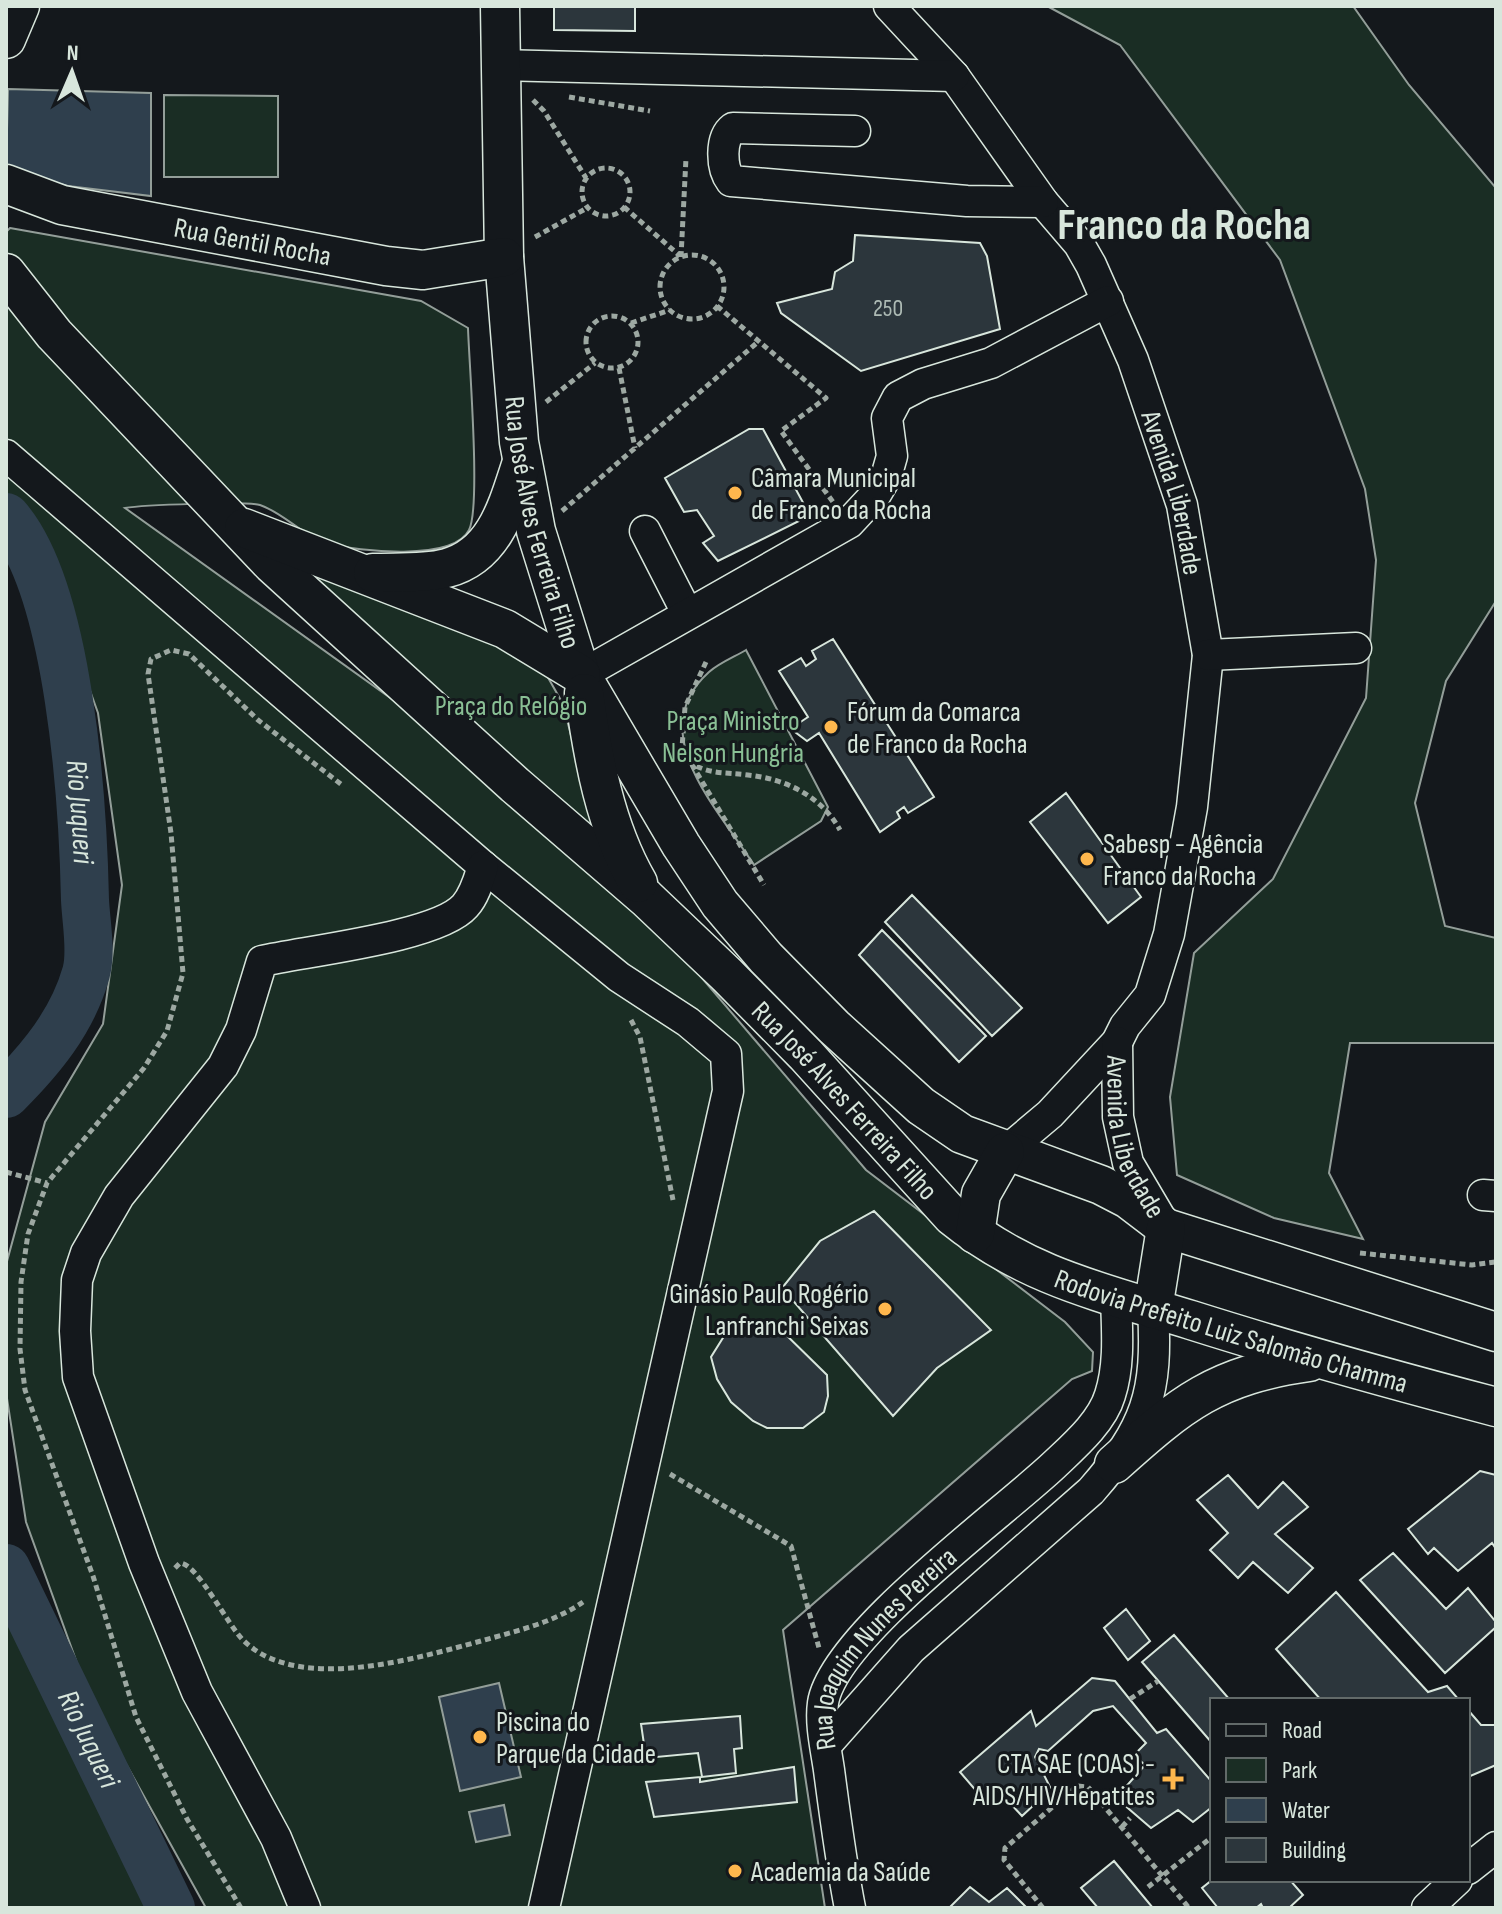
<svg xmlns="http://www.w3.org/2000/svg" width="1502" height="1914" font-family="'Sofia Sans Condensed',sans-serif">
	<style>
		.green { fill: #1a2d24; stroke: #939e99; stroke-width: 2 }
		.water { fill: #2f3f4d; stroke: #939e99; stroke-width: 2 }
		.lines { fill: none; stroke-linecap: round; stroke-linejoin: round }
		.river { stroke: #2f3f4d; stroke-width: 48 }
		.building { fill: #2c363c; stroke: #d8e6dc; stroke-width: 2 }
		.minor-casing { stroke: #d8e6dc; stroke-width: 33 }
		.major-casing { stroke: #d8e6dc; stroke-width: 41 }
		.path { stroke: #9da8a2; stroke-width: 5; stroke-dasharray: 6 4; stroke-linecap: butt }
		.minor { stroke: #14181c; stroke-width: 30 }
		.major { stroke: #14181c; stroke-width: 38 }
		.poi-dot { fill: #ffb74d; stroke: #14181c; stroke-width: 3 }
		.labels { text-anchor: middle; stroke-width: 6; stroke-linejoin: round; paint-order: stroke }
		.number-label { font-size: 24px; fill: #adbab4 }
		.street-label { font-size: 28px; fill: #d8e6dc; stroke: #14181c }
		.poi-label { font-size: 28px; fill: #d8e6dc; stroke: #14181c; text-anchor: start }
		.park-label { font-size: 28px; fill: #8ac095; stroke: #14181c }
		.water-label { font-size: 30px; font-style: italic; fill: #d8e6dc; stroke: #14181c }
		.town-label { font-size: 44px; font-weight: bold; fill: #d8e6dc; stroke: #14181c }
	</style>
	<rect width="100%" height="100%" fill="#14181c"/>
	<!-- green -->
	<path class="green" d="M1047,6H1353L1409,85L1496,188V601L1446,681L1415,803L1445,926L1496,938V1043H1350L1329,1173L1363,1239L1274,1218L1177,1175L1170,1097L1194,953L1273,879L1366,698L1376,560L1365,489L1280,260L1120,45Z
		M164,95L278,96V177H164Z
		M10,228L421,301L468,328C469,362 481,507 469,530C453,562 358,551 329,544C304,537 284,513 260,505C246,501 142,505 125,508L491,770L631,895L866,1170L1065,1322L1093,1352L1092,1371L1072,1379L783,1630L825,1908H206L90,1699L26,1522L6,1392V1265L45,1122L103,1024L122,885L98,713L74,646L6,559V232Z
		M310,571L477,633L546,674L563,704L596,833L309,586Z
		M746,650L828,807L821,821L754,865C718,809 642,732 709,672C719,663 734,657 746,650Z
		M6,1598L162,1908H6Z"/>
	<!-- water -->
	<path class="water" d="M8,89L151,93V196L68,186L6,170Z
		M499,1683L521,1777L460,1791L439,1697Z
		M504,1805L510,1835L476,1842L469,1812Z"/>
	<g class="lines">
		<!-- river -->
		<g class="river">
			<path id="s1" d="M6,517C70,589 83,804 85,900C86,922 92,952 86,973C72,1022 41,1059 6,1094"/>
			<path id="s2" d="M6,1568L171,1908"/>
		</g>
	</g>
	<!-- building -->
	<path class="building" d="M554,6H635V31L554,30Z
		M855,235L980,243L987,256L1000,329L861,371L781,313L777,303L832,289L835,272L853,261Z
		M749,429H763L806,508L799,521L718,561L703,543L714,536L697,510L684,512L665,478Z
		M833,639L934,797L908,813L904,807L897,812L900,818L880,832L819,733L807,741L795,732L796,725L808,717L779,671L801,658L806,666L816,659L812,651Z
		M1066,793L1141,897L1108,923L1030,822Z
		M912,895L1022,1008L992,1036L885,922Z
		M882,930L986,1036L959,1062L859,955Z
		M874,1211L991,1330L937,1368L893,1416L782,1288L820,1241Z
		M749,1321L775,1324L827,1375L828,1396L824,1412L803,1428H767L753,1421L731,1402L717,1379L711,1357L726,1333Z
		M1480,1471L1496,1475V1549L1492,1543L1458,1571L1434,1548L1428,1554L1408,1529Z
		M1228,1475L1258,1508L1283,1482L1308,1507L1275,1534L1313,1568L1288,1593L1253,1562L1238,1578L1210,1550L1228,1533L1197,1500Z
		M1393,1553L1446,1609L1468,1588L1496,1622V1627L1445,1673L1360,1580Z
		M1336,1592L1428,1692L1447,1686L1459,1700H1321L1276,1649Z
		M1126,1609L1150,1641L1128,1660L1104,1628Z
		M1174,1635L1230,1700H1212V1743L1142,1662Z
		M1092,1678L1115,1681L1157,1733L1166,1729L1212,1782V1807L1193,1822L1178,1810L1151,1828L1122,1803L1123,1790L1145,1765L1134,1755L1146,1743L1113,1706L1093,1711L1048,1751L1039,1749L1035,1757L1051,1789L1022,1816L997,1789L984,1800L960,1772L1031,1711L1036,1726Z
		M1468,1710L1481,1725H1496V1765L1468,1777Z
		M740,1716L742,1748L734,1749L736,1773L702,1777L698,1753L646,1758L641,1724Z
		M794,1767L797,1802L654,1817L646,1782L700,1777V1782Z
		M1114,1861L1153,1908H1098L1081,1888Z
		M1212,1880H1290L1303,1895L1289,1908H1263L1261,1904L1256,1908H1218L1202,1888Z
		M970,1887L989,1902L1007,1888L1027,1908H949Z"/>
	<g class="lines">
		<defs>
			<g id="minor">
				<path id="s3" d="M889,6L954,76L1043,202L1079,244L1091,265L1133,360L1182,505L1208,655L1192,807L1169,934L1150,995L1125,1026L1117,1042L1050,1114L1005,1152"/>
				<path d="M501,65L954,76"/>
				<path d="M855,131L733,128C720,138 721,168 731,181L967,201L1043,202"/>
				<path d="M6,455L483,866L619,977L688,1022L726,1054L728,1091L544,1908"/>
				<path d="M645,531L687,613"/>
				<path d="M1208,655L1356,648"/>
				<path d="M581,675L849,523L876,494L886,477L892,456L887,418L898,397L923,384L991,363L1108,301"/>
				<path id="s4" d="M1117,1042L1118,1117L1128,1163L1161,1219"/>
				<path d="M1483,1195L1496,1196"/>
				<path d="M826,1745L911,1649L1091,1491C1147,1427 1158,1393 1153,1309"/>
				<path d="M1468,1869L1496,1847"/>
				<path d="M305,1908L276,1838L197,1692L144,1563L78,1377L75,1331L77,1280L86,1253L119,1196L223,1066L241,1030L262,961C306,951 438,937 465,906C475,895 479,879 483,866"/>
				<path id="s5" d="M850,1908C841,1862 835,1816 829,1770C826,1749 820,1724 823,1703C833,1637 1001,1515 1054,1465C1074,1446 1102,1422 1110,1395C1120,1364 1117,1330 1116,1298"/>
				<path d="M1427,1908L1457,1880"/>
			</g>
			<g id="major">
				<path id="s6" d="M500,6L504,257L519,442L536,531L581,675L681,845L720,904L766,958L834,1027L921,1106L962,1134L1101,1185L1128,1199L1166,1228L1496,1332"/>
				<path d="M6,39L20,6"/>
				<path id="s7" d="M6,184L62,205L386,266L423,270L504,257"/>
				<path id="s8" d="M6,273L54,334L272,564L515,785L646,898L727,975L806,1055L952,1216C1027,1277 1101,1292 1191,1320C1292,1352 1393,1380 1496,1407"/>
				<path d="M244,528L505,629L581,675"/>
				<path d="M373,573C397,572 425,574 447,568C496,555 508,504 522,462"/>
				<path d="M584,693C593,758 605,826 638,883"/>
				<path d="M975,1234L981,1194L1005,1152"/>
				<path d="M1153,1309L1166,1228"/>
				<path d="M1114,1464C1182,1403 1216,1375 1309,1362"/>
			</g>
		</defs>
		<!-- minor casing -->
		<use href="#minor" class="minor-casing"/>
		<!-- major casing -->
		<use href="#major" class="major-casing"/>
		<!-- path -->
		<path class="path" d="M569,97L650,111
			M533,100L544,111L586,178
			M582 192a24 24 0 1 1 48 0a24 24 0 1 1-48 0Z
			M624,207L680,256
			M535,237L587,208
			M660 287a32 32 0 1 1 64 0a32 32 0 1 1-64 0Z
			M681,257L686,158
			M717,306L826,398L781,431L833,502
			M586 342a26 26 0 1 1 52 0a26 26 0 1 1-52 0Z
			M631,323L670,310
			M619,368L635,448
			M546,402L595,363
			M562,511L759,341
			M706,662L685,707L682,748L764,885
			M688,761C708,775 725,772 748,775C786,779 821,796 840,830
			M631,1020L640,1037L673,1200
			M6,1172L47,1183
			M1360,1253L1472,1265L1496,1262
			M670,1474L791,1546L819,1648
			M175,1568L180,1563C197,1563 228,1626 244,1641C299,1694 417,1658 481,1641C516,1631 553,1623 583,1602
			M1130,1699L1158,1681
			M1122,1827L1130,1818
			M1148,1887L1212,1837
			M241,1908L187,1819L136,1717L93,1576L25,1390L20,1349L21,1282L28,1234L47,1183L144,1068L167,1031L183,973L171,833L148,674L151,659L171,650L189,654L258,720L342,785
			M1043,1908L1004,1860L1005,1848L1077,1786L1088,1787L1189,1908"/>
		<!-- minor -->
		<use href="#minor" class="minor"/>
		<!-- major -->
		<use href="#major" class="major"/>
	</g>
	<!-- markers -->
	<g class="poi-dot">
		<circle cx="735" cy="493" r="8"/>
		<circle cx="831" cy="727" r="8"/>
		<circle cx="1087" cy="859" r="8"/>
		<circle cx="885" cy="1309" r="8"/>
		<circle cx="480" cy="1737" r="8"/>
		<path d="M1169 1767h8v8h8v8h-8v8h-8v-8h-8v-8h8z"/>
		<circle cx="735" cy="1871" r="8"/>
	</g>
	<g class="labels">
		<!-- number labels -->
		<g class="number-label">
			<text x="888" y="316">250</text>
		</g>
		<!-- street labels -->
		<g class="street-label">
			<text dy="10" stroke="none"><textPath href="#s7" startOffset="254">Rua Gentil Rocha</textPath></text>
			<text dy="10" stroke="none"><textPath href="#s3" startOffset="572">Avenida Liberdade</textPath></text>
			<text dy="10" stroke="none"><textPath href="#s6" startOffset="520">Rua José Alves Ferreira Filho</textPath></text>
			<text dy="10" stroke="none"><textPath href="#s8" startOffset="1180">Rua José Alves Ferreira Filho</textPath></text>
			<text dy="10" stroke="none"><textPath href="#s4" startOffset="98">Avenida Liberdade</textPath></text>
			<text dy="10" stroke="none"><textPath href="#s8" startOffset="1642">Rodovia Prefeito Luiz Salomão Chamma</textPath></text>
			<text dy="10" stroke="none"><textPath href="#s5" startOffset="284">Rua Joaquim Nunes Pereira</textPath></text>
		</g>
		<!-- poi labels -->
		<g class="poi-label">
			<text x="751" y="487">Câmara Municipal<tspan x="751" dy="32">de Franco da Rocha</tspan></text>
			<text x="847" y="721">Fórum da Comarca<tspan x="847" dy="32">de Franco da Rocha</tspan></text>
			<text x="1103" y="853">Sabesp - Agência<tspan x="1103" dy="32">Franco da Rocha</tspan></text>
			<text x="869" y="1303" text-anchor="end">Ginásio Paulo Rogério<tspan x="869" dy="32">Lanfranchi Seixas</tspan></text>
			<text x="496" y="1731">Piscina do<tspan x="496" dy="32">Parque da Cidade</tspan></text>
			<text x="1155" y="1773" text-anchor="end">CTA SAE (COAS) -<tspan x="1155" dy="32">AIDS/HIV/Hepatites</tspan></text>
			<text x="751" y="1881">Academia da Saúde</text>
		</g>
		<!-- park labels -->
		<g class="park-label">
			<text x="511" y="715">Praça do Relógio</text>
			<text x="733" y="730">Praça Ministro<tspan x="733" dy="32">Nelson Hungria</tspan></text>
		</g>
		<!-- water labels -->
		<g class="water-label">
			<text dy="10" stroke="none"><textPath href="#s1" startOffset="308">Rio Juqueri</textPath></text>
			<text dy="10" stroke="none"><textPath href="#s2" startOffset="190">Rio Juqueri</textPath></text>
		</g>
		<!-- town labels -->
		<g class="town-label">
			<text x="1184" y="239">Franco da Rocha</text>
		</g>
	</g>
	<!-- border -->
	<rect width="1502" height="1914" fill="none" stroke="#d8e6dc" stroke-width="16"/>
	<!-- legend -->
	<rect x="1210" y="1698" width="260" height="184" fill="#14181c" stroke="#626a69" stroke-width="2"/>
	<rect x="1226" y="1724" width="40" height="12" fill="#14181c" stroke="#626a69" stroke-width="2"/>
	<text x="1282" y="1738" font-size="24" fill="#d8e6dc">Road</text>
	<rect x="1226" y="1758" width="40" height="24" fill="#1a2d24" stroke="#626a69" stroke-width="2"/>
	<text x="1282" y="1778" font-size="24" fill="#d8e6dc">Park</text>
	<rect x="1226" y="1798" width="40" height="24" fill="#2f3f4d" stroke="#626a69" stroke-width="2"/>
	<text x="1282" y="1818" font-size="24" fill="#d8e6dc">Water</text>
	<rect x="1226" y="1838" width="40" height="24" fill="#2c363c" stroke="#626a69" stroke-width="2"/>
	<text x="1282" y="1858" font-size="24" fill="#d8e6dc">Building</text>
	<!-- north arrow -->
	<g transform="translate(72 72) rotate(2)" stroke="#14181c" stroke-width="6" paint-order="stroke">
	<path d="M0-6L14 30L0 20L-14 30Z" fill="#d8e6dc"/>
	<text y="-12" font-size="22" font-weight="bold" text-anchor="middle" fill="#d8e6dc">N</text>
	</g>
</svg>
